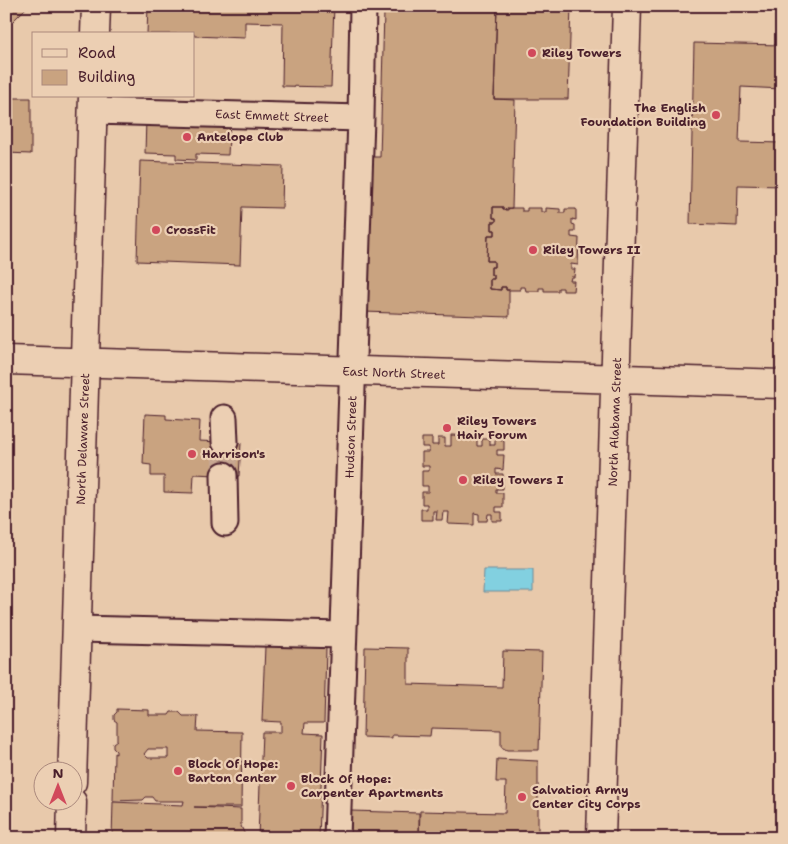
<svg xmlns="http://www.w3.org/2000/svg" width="788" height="844" font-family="'Shantell Sans',sans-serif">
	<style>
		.water { fill: #82d0e0; stroke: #6c8998 }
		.building { fill: #c9a380; stroke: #4a1f2b; fill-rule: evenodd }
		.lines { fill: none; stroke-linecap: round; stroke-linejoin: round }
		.minor-tunnel { stroke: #c8a791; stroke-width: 25; stroke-dasharray: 25 12; stroke-linecap: butt }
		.minor-casing { stroke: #4a1f2b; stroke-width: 29 }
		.major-casing { stroke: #4a1f2b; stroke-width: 31 }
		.minor { stroke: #eccfb3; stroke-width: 25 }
		.major { stroke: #eccfb3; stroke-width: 28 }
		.poi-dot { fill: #d1495b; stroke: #eccfb3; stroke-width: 2 }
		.labels { text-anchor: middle; stroke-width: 4.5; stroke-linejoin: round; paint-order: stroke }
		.poi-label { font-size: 12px; font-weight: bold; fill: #4a1f2b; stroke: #eccfb3; text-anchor: start }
		.street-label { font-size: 12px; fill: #4a1f2b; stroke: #eccfb3 }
	</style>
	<rect width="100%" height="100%" fill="#e8c9ab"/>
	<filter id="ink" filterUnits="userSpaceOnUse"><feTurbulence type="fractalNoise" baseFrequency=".02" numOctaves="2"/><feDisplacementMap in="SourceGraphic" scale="10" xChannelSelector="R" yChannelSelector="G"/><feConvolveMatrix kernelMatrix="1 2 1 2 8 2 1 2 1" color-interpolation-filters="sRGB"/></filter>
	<g filter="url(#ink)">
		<!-- water -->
		<path class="water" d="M484,570H533V592H483Z"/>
		<!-- building -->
		<path class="building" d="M6,6H28L6,28Z
			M148,6H334L331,87L282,86L283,23L245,22V38L194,36V34H147Z
			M375,6H497L494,99L515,100L512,208L503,210V207H493V218H496V222H492V230H495V235H488L487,261H494V267H491V275H494V279H490V289L501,290V287H506V290H509V317L364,312L369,157H380L384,12H375Z
			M497,6H571L568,99H494Z
			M694,43L782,45V89L741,87L739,142L782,143V186L738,185L737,226L690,224Z
			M6,98H31V154L6,153Z
			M146,119H230L228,155L196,154V160L176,159V154L145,153Z
			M140,161L283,166L282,208L242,207L240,265L137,261Z
			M493,207H503V210H508V208H522V211H527V208H541V212H546V208L560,209V213H565V209H576V220L572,219V224L575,225V232H571V237L579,238L578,265L571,264V269H575L574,277H571L570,281H574L573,291H563V288H558V291H544V288H539V291H526L525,287H520V290H506V287H501V290L490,289V279H494V275H491V267H494V261H487L488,235H495V230H492V222H496V218H493Z
			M145,414L166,415V419L200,421L199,441L241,443L239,476L194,474L193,493L164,492V476H151V465L143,464Z
			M451,435L477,436V446H482V439H490V445H495V440H504V450H497V455H504L503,470L496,469V474H503V489H496V493H503V507H496V512H502V521H492V514H488L487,521H479V514L474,513V525L448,524L449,512H443L442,520H436L437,511H433V520H421V509H427V504H422V492H428V486H422V471H429V466H422V452H429V447H422V438H432V445H438V438H445V446H451Z
			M265,646L326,648L324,723H305L304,733L323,734L319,838H258L262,732H281V722L262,721Z
			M365,647L408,648V684L502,687L503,651L542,652L539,750H507L501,747V730L431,728L430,736L392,735V738L363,737Z
			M117,709L149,710V715H169L171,712H179L183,716H198L197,731L242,732L241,807H194L241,809V826L245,835L242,838H112L113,802L183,805L184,801H155L152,797H146L143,800L113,801L114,753L116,754V751L113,748V743L117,740V722L114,720V715L117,712ZM148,749H168V758H148L144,754Z
			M497,759L538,761V838H419L420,811L505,813L506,782H496Z
			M351,811L419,813V838H351Z"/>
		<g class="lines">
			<!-- minor-tunnel -->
			<path class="minor-tunnel" d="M224,475L225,442"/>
			<defs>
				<path id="minor" d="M93,111L361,118
					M224,418L225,442
					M224,475L225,523
					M77,629L343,635
					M337,838L361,118L363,6"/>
				<path id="major" d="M95,34L96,6
					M6,360L782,384
					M72,782L93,96
					M71,838L72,802
					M601,838L627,6"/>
			</defs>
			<!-- minor casing -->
			<use href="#minor" class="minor-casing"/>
			<!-- major casing -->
			<use href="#major" class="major-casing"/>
			<!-- minor -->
			<use href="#minor" class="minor"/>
			<!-- major -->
			<use href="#major" class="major"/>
		</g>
	</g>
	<!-- markers -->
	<g class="poi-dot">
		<circle cx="532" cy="53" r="5"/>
		<circle cx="716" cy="115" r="5"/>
		<circle cx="187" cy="137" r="5"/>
		<circle cx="156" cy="230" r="5"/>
		<circle cx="533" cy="250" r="5"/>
		<circle cx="447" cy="428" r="5"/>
		<circle cx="192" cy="454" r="5"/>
		<circle cx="463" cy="480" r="5"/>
		<circle cx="178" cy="771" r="5"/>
		<circle cx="291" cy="786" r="5"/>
		<circle cx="522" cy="797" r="5"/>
	</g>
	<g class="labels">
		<!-- poi labels -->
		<g class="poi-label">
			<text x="542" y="57">Riley Towers</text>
			<text x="706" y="112" text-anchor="end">The English<tspan x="706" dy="14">Foundation Building</tspan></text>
			<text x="197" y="141">Antelope Club</text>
			<text x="166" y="234">CrossFit</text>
			<text x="543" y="254">Riley Towers II</text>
			<text x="457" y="425">Riley Towers<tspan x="457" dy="14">Hair Forum</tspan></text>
			<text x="202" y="458">Harrison's</text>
			<text x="473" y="484">Riley Towers I</text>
			<text x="188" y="768">Block Of Hope:<tspan x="188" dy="14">Barton Center</tspan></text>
			<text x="301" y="783">Block Of Hope:<tspan x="301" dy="14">Carpenter Apartments</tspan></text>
			<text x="532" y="794">Salvation Army<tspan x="532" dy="14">Center City Corps</tspan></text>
		</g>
		<!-- street labels -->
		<g class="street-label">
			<text transform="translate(272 116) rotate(2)" y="4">East Emmett Street</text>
			<text transform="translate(394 373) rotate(2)" y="4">East North Street</text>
			<text transform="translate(615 422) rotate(-88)" y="4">North Alabama Street</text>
			<text transform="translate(351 437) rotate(-88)" y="4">Hudson Street</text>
			<text transform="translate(83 439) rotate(-88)" y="4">North Delaware Street</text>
		</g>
	</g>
	<!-- margin -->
	<rect width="788" height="844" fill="none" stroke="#eccfb3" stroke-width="25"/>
	<rect x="12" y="12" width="763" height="819" fill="none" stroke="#4a1f2b" stroke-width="2" filter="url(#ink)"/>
	<!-- legend -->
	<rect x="32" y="32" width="162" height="65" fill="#eccfb3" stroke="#ab897d"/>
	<rect x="42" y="49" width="25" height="8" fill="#eccfb3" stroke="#ab897d"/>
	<text x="78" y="58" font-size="15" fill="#4a1f2b">Road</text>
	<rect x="42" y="70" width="25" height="15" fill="#c9a380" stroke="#ab897d"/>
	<text x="78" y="82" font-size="15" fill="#4a1f2b">Building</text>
	<!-- north arrow -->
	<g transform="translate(58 786)"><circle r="24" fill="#eccfb3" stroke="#ab897d"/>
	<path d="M0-4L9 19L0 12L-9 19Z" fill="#d1495b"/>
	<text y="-8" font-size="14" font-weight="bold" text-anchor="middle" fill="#4a1f2b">N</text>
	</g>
</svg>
